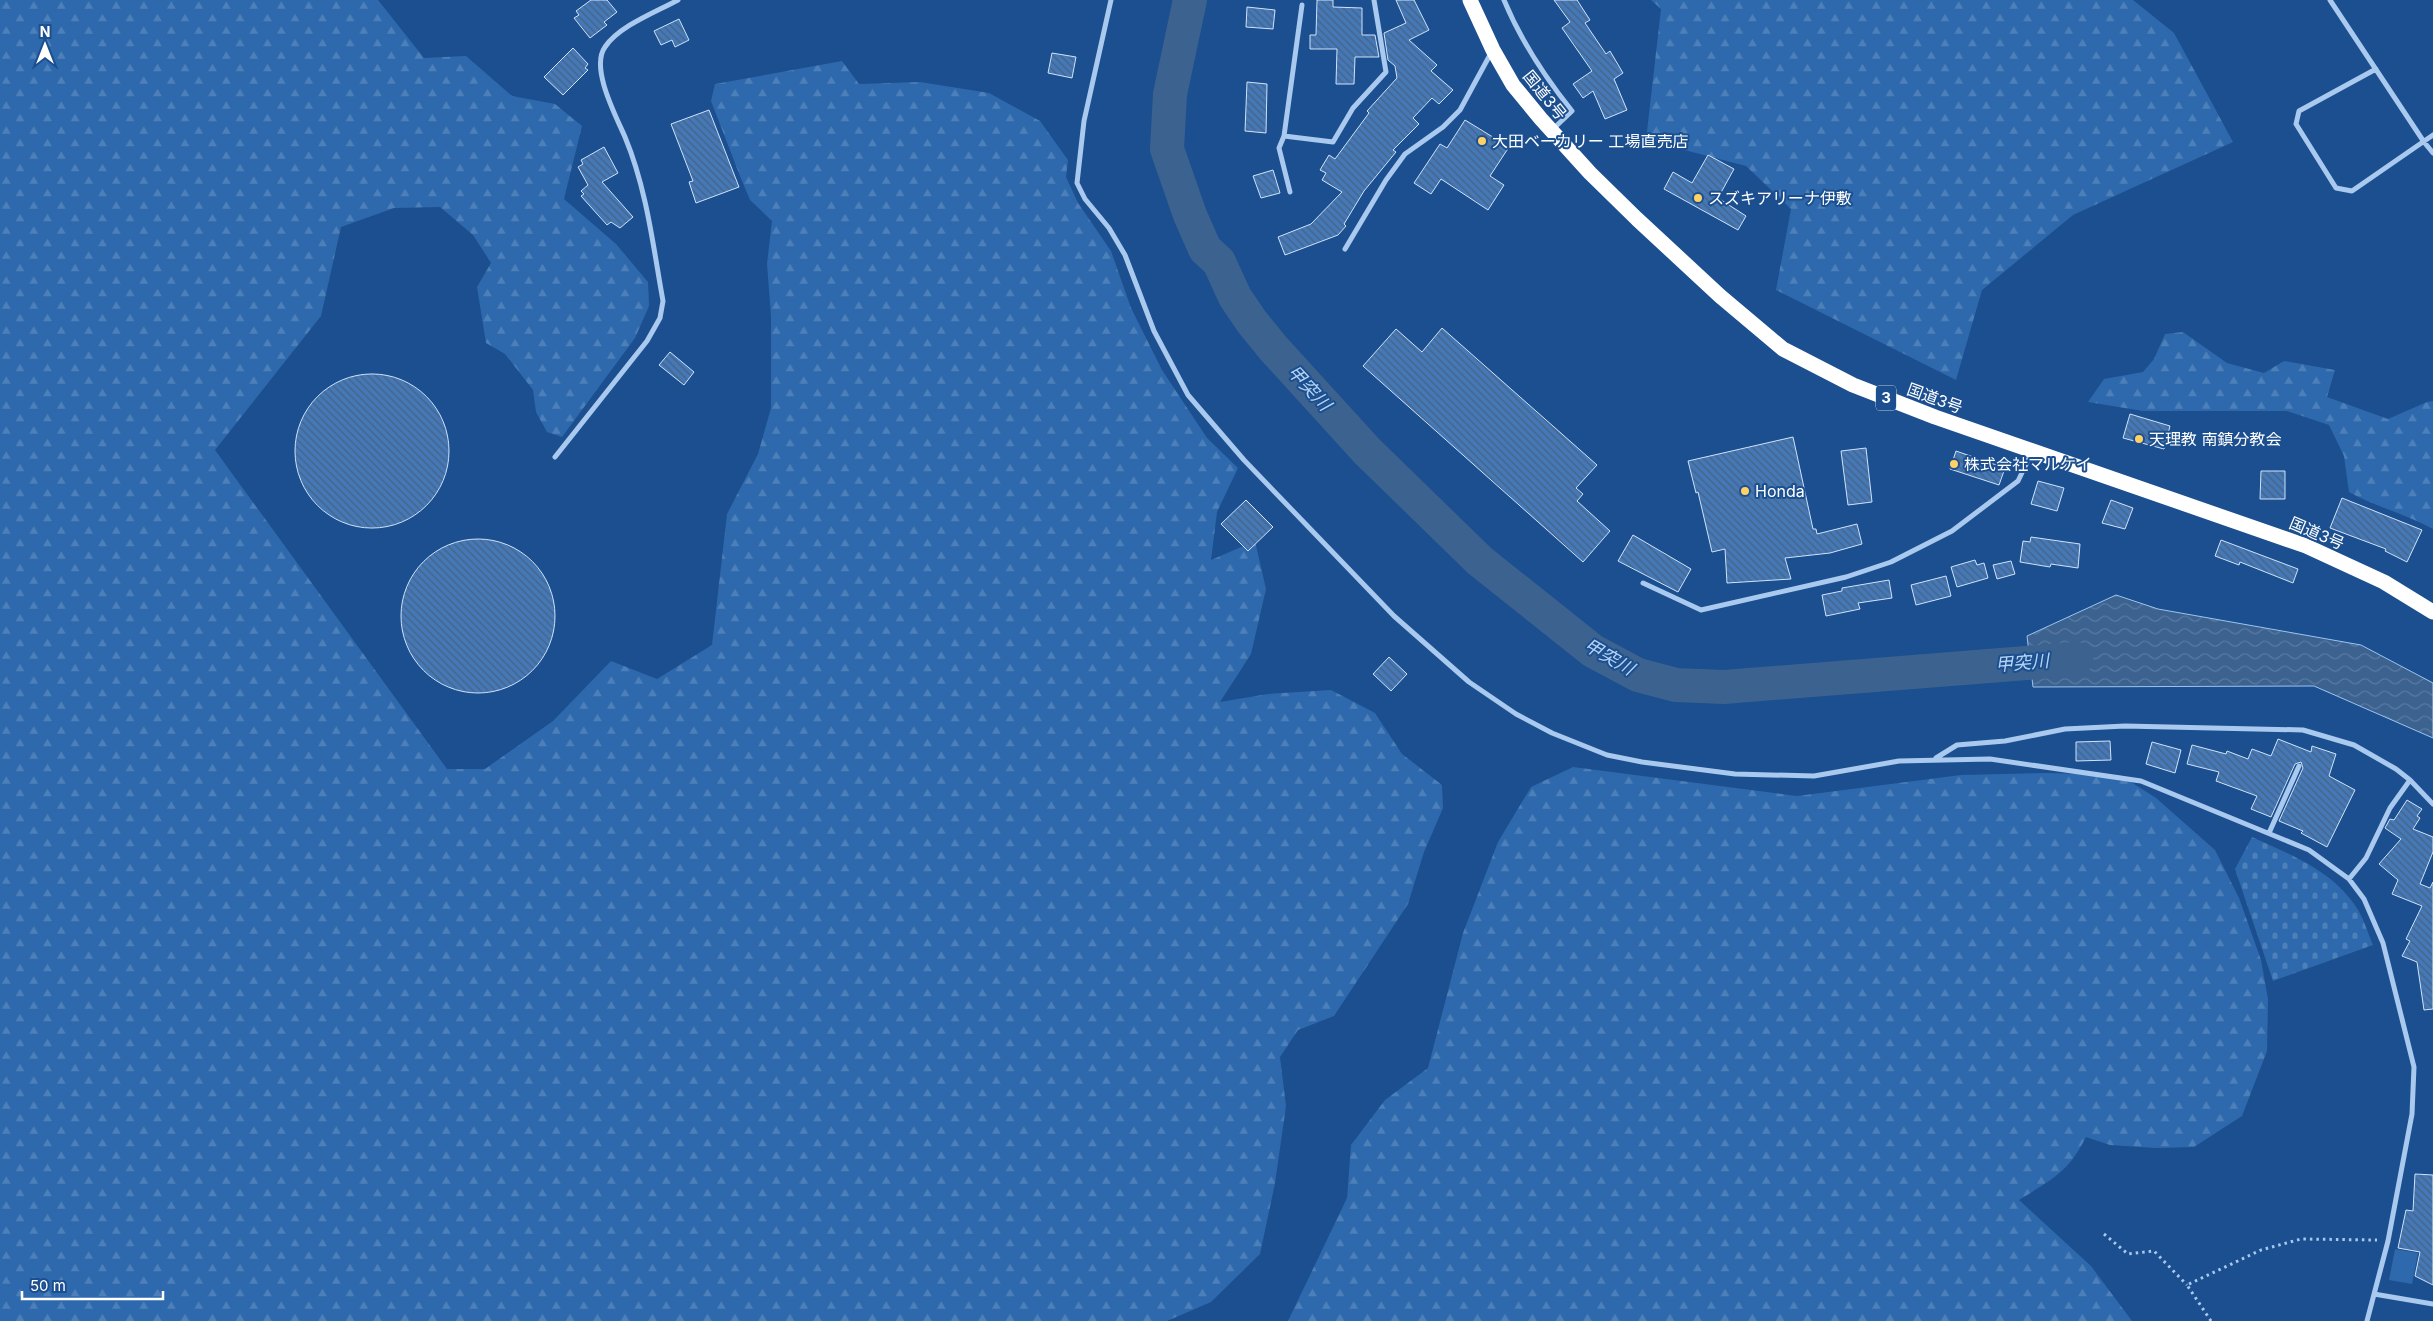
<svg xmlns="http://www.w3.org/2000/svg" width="2433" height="1321" font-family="Inter,'Noto Sans JP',sans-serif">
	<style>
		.green { fill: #2e69ad }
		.forest { fill: url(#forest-firs) }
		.cemetery { fill: url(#cemetery-stones) }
		.water { fill: url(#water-waves); stroke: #9cc4f0 }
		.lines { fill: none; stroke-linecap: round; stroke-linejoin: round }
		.river { stroke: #3c6290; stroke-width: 34 }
		.building { fill: url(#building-back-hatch); stroke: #cfe3fa }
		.path { stroke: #a9c9ee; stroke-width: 3; stroke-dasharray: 2.5 4; stroke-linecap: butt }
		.street { stroke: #a9c9ee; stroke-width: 5 }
		.highway { stroke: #fff; stroke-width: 15 }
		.poi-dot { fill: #ffd166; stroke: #1b4f8f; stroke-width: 2 }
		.labels { text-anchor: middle; stroke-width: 4; stroke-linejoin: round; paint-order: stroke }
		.shield { fill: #1b4f8f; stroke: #bbcadd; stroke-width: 1 }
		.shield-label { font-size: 15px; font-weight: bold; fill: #fff }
		.street-label { font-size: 16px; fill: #fff; stroke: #1b4f8f }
		.poi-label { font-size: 16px; fill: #fff; stroke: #1b4f8f; text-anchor: start }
		.water-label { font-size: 18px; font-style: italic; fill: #b5d3f5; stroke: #1b4f8f }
	</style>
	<defs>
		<pattern id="forest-firs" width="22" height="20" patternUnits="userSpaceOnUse" patternTransform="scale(1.25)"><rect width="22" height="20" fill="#2e69ad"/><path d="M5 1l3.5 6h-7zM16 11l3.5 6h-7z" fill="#4d80b9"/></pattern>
		<pattern id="cemetery-stones" width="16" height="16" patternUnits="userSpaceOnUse" patternTransform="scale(1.25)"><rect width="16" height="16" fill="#2e69ad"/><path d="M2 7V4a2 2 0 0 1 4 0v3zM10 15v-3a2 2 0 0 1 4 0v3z" fill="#4d80b9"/></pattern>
		<pattern id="water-waves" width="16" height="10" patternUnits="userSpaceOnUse" patternTransform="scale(1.25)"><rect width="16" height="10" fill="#3c6290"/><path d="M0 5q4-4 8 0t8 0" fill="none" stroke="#597aa1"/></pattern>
		<pattern id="building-back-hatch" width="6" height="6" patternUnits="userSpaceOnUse" patternTransform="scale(1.25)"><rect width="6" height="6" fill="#4478b7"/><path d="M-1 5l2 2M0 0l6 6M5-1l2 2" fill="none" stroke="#486282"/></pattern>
	</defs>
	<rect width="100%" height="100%" fill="#1b4f8f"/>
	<!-- green -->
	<path class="green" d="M2395,1249L2418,1253L2412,1284L2389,1280Z"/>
	<!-- forest -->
	<path class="forest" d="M0,0H378L424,58L466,56L512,96L555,104L582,126L564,199L616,244L648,282L649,306L635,338L562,437L547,432L536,412L533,390L505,354L486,343L477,287L491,263L473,235L440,207L394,208L341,227L321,316L215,450L447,769H485L553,721L611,661L657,679L712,645L727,514L758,454L771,408V316L767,264L772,221L750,200L740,176L711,101L715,84L842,61L859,84L920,82L989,93L1040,121L1068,160L1066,177L1078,203L1111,251L1131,308L1162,370L1207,438L1238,468L1217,512L1211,560L1255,541L1266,589L1251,654L1220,702L1268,694L1331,690L1375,713L1402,754L1442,785L1443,808L1424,852L1408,904L1334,1016L1298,1030L1280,1057L1286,1106L1275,1183L1260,1254L1211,1302L1167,1321H0Z
		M1651,0H2133L2174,33L2233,142L2073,215L1982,290L1956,380L1776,290L1791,209L1746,166L1646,140L1661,9Z
		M2183,332L2227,363L2264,373L2284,361L2335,370L2327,397L2388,419L2427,402L2433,401V529C2406,514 2376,507 2349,492L2344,456L2329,425L2287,411H2143L2088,402L2104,379L2143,372L2154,359L2165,334Z
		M1573,767L1797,796L1961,775L2045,773L2120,775L2156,798L2215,850L2239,898L2261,960L2268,999L2267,1051L2242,1116L2194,1147L2156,1148L2110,1145L2086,1137C2068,1173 2052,1179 2019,1200L2091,1266L2132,1321H1288L1347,1198L1351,1145L1385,1100L1428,1068L1463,933L1498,842L1531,787Z"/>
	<!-- cemetery -->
	<path class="cemetery" d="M2252,837C2291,855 2334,871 2358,910C2364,920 2368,933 2373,945L2273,981L2235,869Z"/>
	<!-- water -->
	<path class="water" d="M2116,595L2158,609L2361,645L2433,683V738L2314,686L2033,687L2027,636Z"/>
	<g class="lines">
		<!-- river -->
		<path class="river" d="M1190,0L1170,94L1167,149L1190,215L1205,249L1219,262L1235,297L1252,322L1274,349L1367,451L1480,561L1593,651L1638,675L1676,685L1724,687L2076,659"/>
	</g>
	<!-- building -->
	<path class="building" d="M591,0H607L617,12L604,22L607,25L590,38L574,18L579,15L576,11Z
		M1317,0H1333V7L1362,8V35H1375L1379,57H1355L1354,84H1336L1337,49H1310V35H1316Z
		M1396,0H1414L1429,30L1409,40L1437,65L1431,71L1453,90L1439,104L1432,98L1413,118L1419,124L1393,150L1396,152L1364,191L1344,224L1346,226L1338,235L1285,255L1278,237L1311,224L1342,192L1322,180L1326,173L1320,170L1329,155L1335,159L1369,113L1367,111L1397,78L1395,66L1388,60L1384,33L1406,23Z
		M1554,0H1577L1590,20L1585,23L1606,54L1610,51L1623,73L1614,79L1627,110L1605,119L1593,91L1583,98L1573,84L1592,71L1562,28L1570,22Z
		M1247,7L1275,10L1273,29L1246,27Z
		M679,19L689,40L675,47L672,40L661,45L654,31Z
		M573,48L588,64L585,68L588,70L563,95L544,77Z
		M1052,53L1076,57L1072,78L1048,73Z
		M1247,82L1267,84L1266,133L1245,131Z
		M709,110L739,187L696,203L689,182L693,181L671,124Z
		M1465,120L1509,147L1490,176L1504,185L1488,210L1441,179L1431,194L1414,183L1440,144L1447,148Z
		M604,147L618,173L602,182L633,217L620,228L611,222L607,225L581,196L584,194L581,191L588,185L578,167L583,164L581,160Z
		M1708,155L1734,169L1718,198L1746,216L1738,230L1664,189L1673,172L1692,183Z
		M1273,170L1280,193L1261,198L1253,176Z
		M1442,328L1597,465L1576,488L1583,494L1577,501L1610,531L1583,562L1363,366L1396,329L1422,352Z
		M670,352L694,372L684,385L659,365Z
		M295 451a77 77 0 1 1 154 0a77 77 0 1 1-154 0Z
		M2130,414L2170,426L2164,449L2123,438Z
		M1793,437L1813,529H1816L1817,534L1857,524L1862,544L1830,553L1785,558L1791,579L1727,583L1725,549L1712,552L1698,492L1696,493L1688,461Z
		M1866,448L1872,502L1848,505L1841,451Z
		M1956,451L2005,468L1999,485L1950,469Z
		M2261,471H2285V499H2260Z
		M2038,481L2064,488L2057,511L2031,504Z
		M2342,498L2422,530L2407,562L2385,551L2386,549L2330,528Z
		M1246,500L1273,527L1248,551L1221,524Z
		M2111,500L2133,508L2125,529L2102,523Z
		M1633,535L1691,569L1678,592L1618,561Z
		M2031,537L2080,544L2078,568L2051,564L2050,567L2020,562L2023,541L2030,542Z
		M401 616a77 77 0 1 1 154 0a77 77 0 1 1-154 0Z
		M2221,540L2298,569L2293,583L2240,562L2239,565L2215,556Z
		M1975,560L1977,565L1984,563L1988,578L1957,587L1951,567Z
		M2011,561L2015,574L1997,579L1993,565Z
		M1946,576L1951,596L1916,605L1911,585Z
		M1889,580L1892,598L1858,603L1860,609L1826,616L1822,595L1842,591V588Z
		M1389,657L1407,674L1391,691L1373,674Z
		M2278,739L2311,752L2312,746L2336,754L2329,776L2355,790L2327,847L2301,833L2303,831L2279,821L2303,768L2301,762L2295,764L2271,817L2251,809L2257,796L2216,781L2219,772L2187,764L2192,745L2226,754L2227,751L2248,759L2252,749L2271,756Z
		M2110,741L2111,760L2076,761V742Z
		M2152,742L2181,750L2175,773L2146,764Z
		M2407,800L2422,809L2417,816L2420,818L2413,829L2433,837V852L2420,884L2430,888L2433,882V1009L2424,1010L2417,962L2402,956L2410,941L2406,939L2422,906L2392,894L2398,880L2379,864L2401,839L2385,828L2390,819L2394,820Z
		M2415,1174L2433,1175V1285L2415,1276L2420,1252L2398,1248L2406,1210L2413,1211Z"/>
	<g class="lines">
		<!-- path -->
		<path class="path" d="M2104,1234L2128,1254L2154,1251L2187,1285
			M2211,1321L2187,1285L2261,1250L2301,1239L2377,1240"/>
		<!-- street -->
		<path class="street" d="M1111,0L1084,121L1077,183L1085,199L1109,228L1125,255L1154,331L1188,395L1244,460L1394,616L1469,682L1516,714L1552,733L1607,755L1642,762L1735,774L1814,776L1899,761L1990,759L2141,781L2309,850L2349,879L2364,899L2383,943L2414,1067L2412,1114L2388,1241L2367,1321
			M1504,0C1521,41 1544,76 1572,111L1552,130
			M2330,0L2424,142L2433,153
			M1302,5L1284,136L1333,142L1353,108L1386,72L1374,0
			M2376,69L2299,111L2296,124L2336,188L2352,191L2433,135
			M1284,136L1279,148L1290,192
			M1345,249L1386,180L1405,154L1443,127L1460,110L1491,53
			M555,457L647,341L660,318L663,301C653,246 647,190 625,137C616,116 590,68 605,47C619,26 656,12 678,0
			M1643,583L1701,610L1846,577L1891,562L1952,531L2018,481L2031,454
			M1936,758L1957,745L2005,741L2065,729L2125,726L2303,730L2354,745L2396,769L2410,780L2433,804
			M2269,833L2299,766
			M2349,879L2366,858L2390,808L2410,780
			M2374,1294L2433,1304"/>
		<!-- highway -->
		<path class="highway" d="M1470,0L1493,50L1513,85L1541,119L1590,173L1637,219L1720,296L1783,349L1853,385L1935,417L2306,546L2384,582L2433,612"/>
	</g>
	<!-- markers -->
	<g class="poi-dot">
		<circle cx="1482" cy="141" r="5"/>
		<circle cx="1698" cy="198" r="5"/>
		<circle cx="2139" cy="439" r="5"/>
		<circle cx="1954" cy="464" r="5"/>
		<circle cx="1745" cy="491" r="5"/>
	</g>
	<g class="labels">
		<!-- shield labels -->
		<rect class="shield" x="1876" y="385.5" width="20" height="25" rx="4"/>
		<g class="shield-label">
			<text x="1886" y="403">3</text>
		</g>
		<!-- street labels -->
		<g class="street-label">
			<text transform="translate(1545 95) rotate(51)" y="6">国道3号</text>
			<text transform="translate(1935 398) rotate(20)" y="6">国道3号</text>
			<text transform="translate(2317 533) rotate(23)" y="6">国道3号</text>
		</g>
		<!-- poi labels -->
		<g class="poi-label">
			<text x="1492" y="147">大田ベーカリー 工場直売店</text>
			<text x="1708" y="204">スズキアリーナ伊敷</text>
			<text x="2149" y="445">天理教 南鎮分教会</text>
			<text x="1964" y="470">株式会社マルケイ</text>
			<text x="1755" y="497">Honda</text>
		</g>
		<!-- water labels -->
		<g class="water-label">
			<text transform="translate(1309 388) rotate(47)" y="6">甲突川</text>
			<text transform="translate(1609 657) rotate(30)" y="6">甲突川</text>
			<text transform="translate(2022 663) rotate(-5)" y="6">甲突川</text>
		</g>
	</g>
	<!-- north arrow -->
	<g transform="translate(45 45)" stroke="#1b4f8f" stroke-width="4" paint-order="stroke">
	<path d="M0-4L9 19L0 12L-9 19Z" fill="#ffffff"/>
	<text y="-8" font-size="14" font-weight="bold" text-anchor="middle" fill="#ffffff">N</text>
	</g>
	<!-- scale -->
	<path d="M22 1291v8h141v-8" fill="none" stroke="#ffffff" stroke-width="2.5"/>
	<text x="30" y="1291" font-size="15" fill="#ffffff" stroke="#1b4f8f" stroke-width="4" paint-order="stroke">50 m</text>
</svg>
